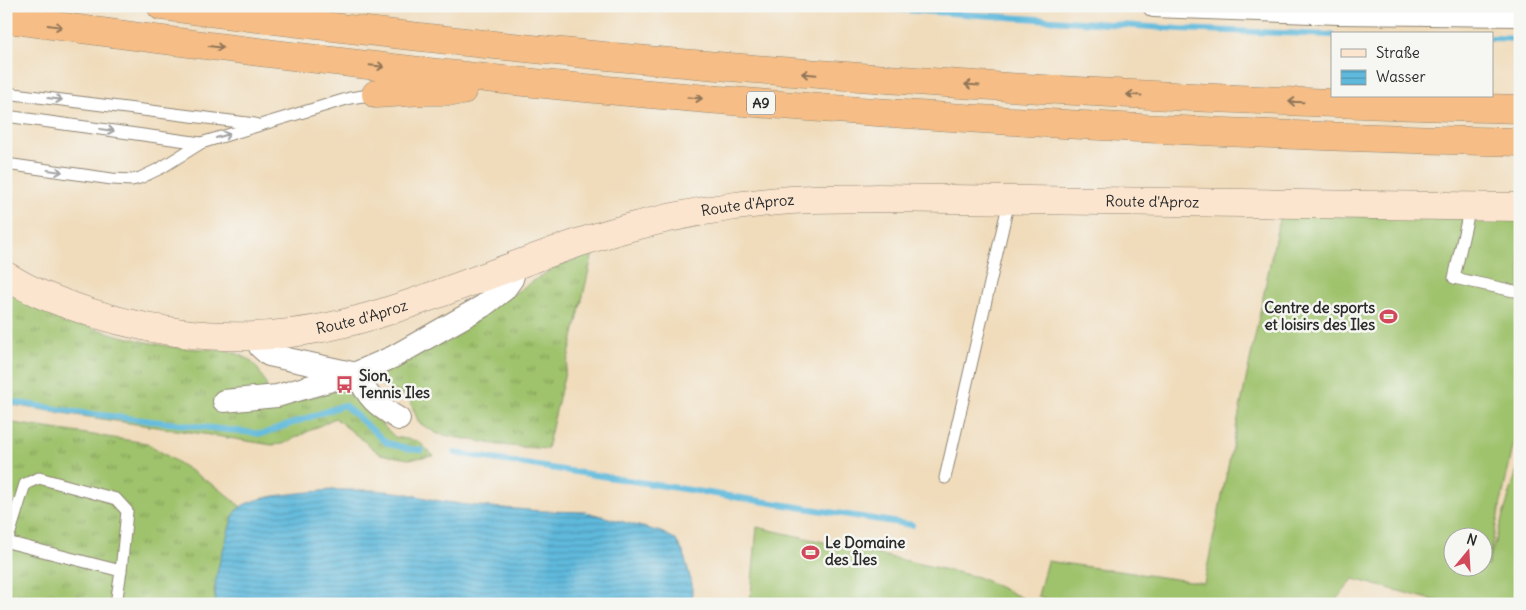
<svg xmlns="http://www.w3.org/2000/svg" width="1526" height="610" font-family="Delius,sans-serif">
	<style>
		.grass { fill: url(#grass-tufts); stroke: #65764c }
		.pitch { fill: #9fc26c; stroke: #65764c; fill-rule: evenodd }
		.water { fill: url(#water-rules); stroke: #457284 }
		.lines { fill: none; stroke-linecap: round; stroke-linejoin: round }
		.stream { stroke: #5fb9dc; stroke-width: 6 }
		.lane-casing { stroke: #8e8473; stroke-width: 13 }
		.street-casing { stroke: #8e8473; stroke-width: 24 }
		.secondary-casing { stroke: #8e8473; stroke-width: 29 }
		.highway-casing { stroke: #8e8473; stroke-width: 29 }
		.lane { stroke: #fff; stroke-width: 11 }
		.street { stroke: #fff; stroke-width: 22 }
		.secondary { stroke: #fbe5cf; stroke-width: 28 }
		.highway { stroke: #f6be86; stroke-width: 28 }
		.oneway { stroke: #907458 }
		.oneway2 { stroke: #a0a0a0 }
		.labels { text-anchor: middle; stroke-width: 5; stroke-linejoin: round; paint-order: stroke }
		.shield { fill: #f6f6f2; stroke: #686867; stroke-width: 1 }
		.shield-label { font-size: 14px; font-weight: bold; fill: #2b2b2b }
		.street-label { font-size: 15px; fill: #2b2b2b; stroke: #f6f6f2 }
		.poi-label { font-size: 15px; font-weight: bold; fill: #2b2b2b; stroke: #f6f6f2; text-anchor: start }
	</style>
	<defs>
		<pattern id="grass-tufts" width="24" height="20" patternUnits="userSpaceOnUse" patternTransform="scale(1.25)"><rect width="24" height="20" fill="#9fc26c"/><path d="M3 7l-1-3M5 7V3M7 7l1-3M15 17l-1-3M17 17v-4M19 17l1-3" fill="none" stroke="#829e59"/></pattern>
		<pattern id="water-rules" width="6" height="5" patternUnits="userSpaceOnUse" patternTransform="scale(1.25)"><rect width="6" height="5" fill="#5fb9dc"/><path d="M0 2.5h6" fill="none" stroke="#4f97b3"/></pattern>
	</defs>
	<rect width="100%" height="100%" fill="#f6f6f2"/>
	<filter id="ink" filterUnits="userSpaceOnUse"><feTurbulence type="fractalNoise" baseFrequency=".02" numOctaves="2"/><feDisplacementMap in="SourceGraphic" scale="10" xChannelSelector="R" yChannelSelector="G"/><feConvolveMatrix kernelMatrix="1 2 1 2 8 2 1 2 1" color-interpolation-filters="sRGB"/></filter>
	<filter id="wash" filterUnits="userSpaceOnUse"><feTurbulence type="fractalNoise" baseFrequency=".0096" numOctaves="4" result="noise"/><feDisplacementMap in="SourceGraphic" scale="20" xChannelSelector="R" yChannelSelector="G"/><feGaussianBlur stdDeviation="1.12" result="paint"/><feColorMatrix in="noise" values="0 0 0 0 0 0 0 0 0 0 0 0 0 0 0 0 0 1.4 0 .05"/><feComposite in="paint" operator="in"/></filter>
	<g filter="url(#wash)">
		<rect width="100%" height="100%" fill="#f0dcbb"/>
		<!-- grass -->
		<path class="grass" d="M593,253L547,449L499,445L438,434L419,423L408,396L390,390L381,385L384,373L406,359L521,289L555,267Z
			M6,292C45,310 84,327 125,337C143,341 163,346 181,348C204,350 228,346 248,359C263,370 267,389 274,405L345,389L395,437L418,441L434,456L408,459L380,454L335,418L283,444L272,445C184,430 95,419 6,404Z
			M6,422L147,443L221,490L241,507L236,511L214,590L216,604H6Z"/>
		<!-- pitch -->
		<path class="pitch" d="M1280,215L1520,219V415L1487,567L1520,461V604H1448L1353,579L1334,604H1058L1038,596L1047,561L1204,583ZM1454,538H1484V568H1454Z
			M757,527L978,577L1035,604H750Z"/>
		<!-- water -->
		<path class="water" d="M331,490H374L404,493L434,500L467,505L541,511L586,512L661,532L675,539L683,552L692,584V604H216C213,584 218,566 224,547C227,538 231,517 237,510C252,494 308,493 331,490Z"/>
		<g class="lines">
			<!-- stream -->
			<path class="stream" d="M850,6L1180,29L1332,35
				M1492,38L1520,39
				M6,401L76,412L262,434L344,405L387,443L409,449L421,450
				M455,453L912,525
				M1471,603L1477,604"/>
		</g>
	</g>
	<g filter="url(#ink)">
		<g class="lines">
			<defs>
				<path id="lane" d="M6,93L255,124
					M6,116L201,143
					M6,164L112,179L132,180L140,178L161,168L201,143L350,98L376,94
					M1470,207L1454,278L1514,291
					M39,478L116,499L127,511L121,571L7,542L25,484Z
					M945,478L1009,201
					M116,604L121,571"/>
				<path id="street" d="M1154,6L1339,13L1520,15
					M256,335L260,347L269,355L352,373
					M356,373C368,398 376,405 399,419
					M224,401L277,396L356,373L393,357L483,306L504,290L512,279L516,265"/>
				<g id="secondary">
					<path id="s1" d="M6,276C15,281 24,287 34,291C43,296 54,299 63,303C135,330 214,343 290,333C327,329 364,319 400,307C477,282 552,248 631,227C684,213 737,204 791,200C820,198 849,199 877,198L1520,207"/>
				</g>
				<path id="highway" d="M161,6C342,29 524,50 706,65C977,88 1248,102 1520,109
					M6,19C175,42 344,64 514,81C848,115 1184,134 1520,142
					M376,94L423,91H462"/>
			</defs>
			<!-- lane casing -->
			<use href="#lane" class="lane-casing"/>
			<!-- street casing -->
			<use href="#street" class="street-casing"/>
			<!-- secondary casing -->
			<use href="#secondary" class="secondary-casing"/>
			<!-- highway casing -->
			<use href="#highway" class="highway-casing"/>
			<!-- lane -->
			<use href="#lane" class="lane"/>
			<!-- street -->
			<use href="#street" class="street"/>
			<!-- secondary -->
			<use href="#secondary" class="secondary"/>
			<!-- highway -->
			<use href="#highway" class="highway"/>
		</g>
		<!-- one-way arrows -->
		<defs><path id="oneway-shaft" d="M-6 0H5M1.5-3L5.5 0L1.5 3" fill="none" stroke-width="1.6" stroke-linecap="round" stroke-linejoin="round" transform="scale(1.25)"/></defs>
		<g class="oneway">
			<use href="#oneway-shaft" transform="translate(55 26) rotate(8)"/>
			<use href="#oneway-shaft" transform="translate(216 47) rotate(7)"/>
			<use href="#oneway-shaft" transform="translate(377 66) rotate(6)"/>
			<use href="#oneway-shaft" transform="translate(809 74) rotate(-175)"/>
			<use href="#oneway-shaft" transform="translate(972 85) rotate(-176)"/>
			<use href="#oneway-shaft" transform="translate(1134 95) rotate(-177)"/>
			<use href="#oneway-shaft" transform="translate(695 98) rotate(5)"/>
			<use href="#oneway-shaft" transform="translate(1296 102) rotate(-178)"/>
		</g>
		<g class="oneway2">
			<use href="#oneway-shaft" transform="translate(55 99) rotate(7)"/>
			<use href="#oneway-shaft" transform="translate(107 130) rotate(8)"/>
			<use href="#oneway-shaft" transform="translate(223 136) rotate(-16)"/>
			<use href="#oneway-shaft" transform="translate(55 171) rotate(8)"/>
		</g>
	</g>
	<!-- icons -->
	<defs>
		<symbol id="stadium-bare" viewBox="-9 -9 18 18"><path d="M0-5a6.5 5 0 1 0 0 10a6.5 5 0 1 0 0-10ZM-3.5-1.8h7v3.6h-7Z" fill="#d1495b" stroke="#f6f6f2" stroke-width="2.5" paint-order="stroke"/></symbol>
		<symbol id="bus-bare" viewBox="-9 -9 18 18"><path d="M-5-6H5V4H4V6H2V4H-2V6H-4V4H-5ZM-3.5-4V0h7V-4ZM-3.5 1.2v1.5H-2V1.2ZM2 1.2v1.5H3.5V1.2Z" fill="#d1495b" stroke="#f6f6f2" stroke-width="2.5" paint-order="stroke"/></symbol>
	</defs>
	<g fill-rule="evenodd">
		<use href="#stadium-bare" x="1376" y="304" width="25" height="25"/>
		<use href="#bus-bare" x="332" y="372" width="25" height="25"/>
		<use href="#stadium-bare" x="798" y="540" width="25" height="25"/>
	</g>
	<g class="labels">
		<!-- shield labels -->
		<rect class="shield" x="747" y="91.5" width="28" height="23" rx="4"/>
		<g class="shield-label">
			<text x="761" y="108">A9</text>
		</g>
		<!-- street labels -->
		<g class="street-label">
			<text dy="5" stroke="none"><textPath href="#s1" startOffset="1176">Route d'Aproz</textPath></text>
			<text dy="5" stroke="none"><textPath href="#s1" startOffset="771">Route d'Aproz</textPath></text>
			<text dy="5" stroke="none"><textPath href="#s1" startOffset="368">Route d'Aproz</textPath></text>
		</g>
		<!-- poi labels -->
		<g class="poi-label">
			<text x="1375" y="313" text-anchor="end">Centre de sports<tspan x="1375" dy="17">et loisirs des Iles</tspan></text>
			<text x="359" y="381">Sion,<tspan x="359" dy="17">Tennis Iles</tspan></text>
			<text x="825" y="548">Le Domaine<tspan x="825" dy="17">des Îles</tspan></text>
		</g>
	</g>
	<!-- margin -->
	<rect width="1526" height="610" fill="none" stroke="#f6f6f2" stroke-width="25"/>
	<!-- legend -->
	<rect x="1331" y="32" width="162" height="65" fill="#f6f6f2" stroke="#a5a5a2"/>
	<rect x="1341" y="49" width="25" height="8" fill="#fbe5cf" stroke="#a5a5a2"/>
	<text x="1376" y="58" font-size="15" fill="#2b2b2b">Straße</text>
	<rect x="1341" y="70" width="25" height="15" fill="url(#water-rules)" stroke="#a5a5a2"/>
	<text x="1376" y="82" font-size="15" fill="#2b2b2b">Wasser</text>
	<!-- north arrow -->
	<g transform="translate(1468 552) rotate(18)"><circle r="24" fill="#f6f6f2" stroke="#a5a5a2"/>
	<path d="M0-4L9 19L0 12L-9 19Z" fill="#d1495b"/>
	<text y="-8" font-size="14" font-weight="bold" text-anchor="middle" fill="#2b2b2b">N</text>
	</g>
</svg>
